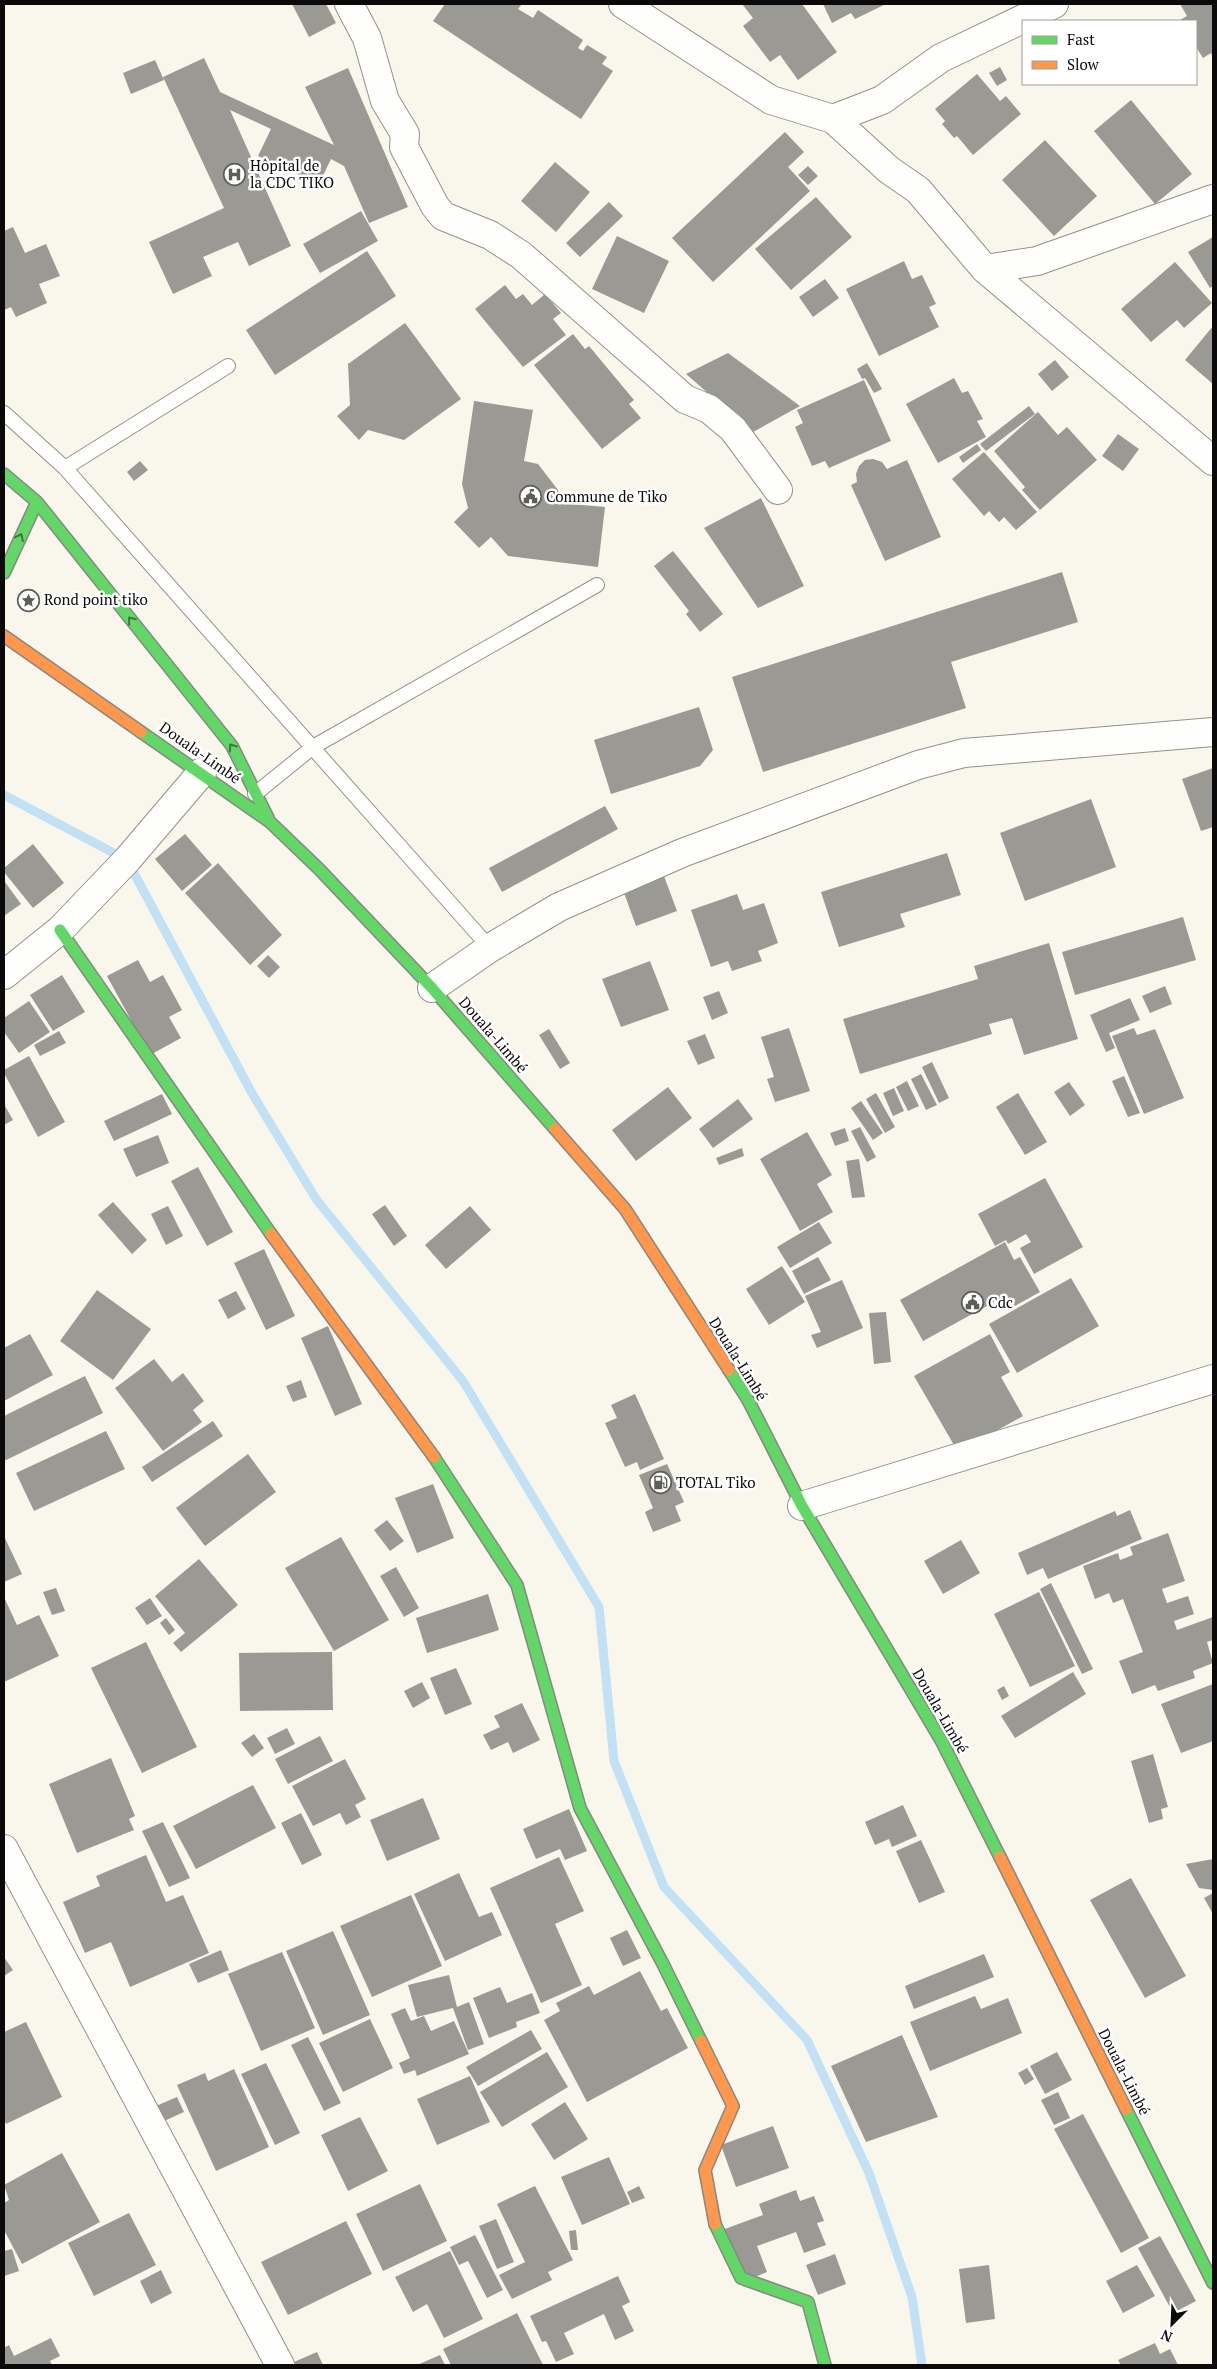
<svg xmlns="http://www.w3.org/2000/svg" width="1217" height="2369" font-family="'PT Serif',serif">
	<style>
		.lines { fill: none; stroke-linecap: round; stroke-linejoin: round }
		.stream { stroke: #c2e1f4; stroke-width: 9 }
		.building { fill: #9b9993 }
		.lane-casing { stroke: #92918c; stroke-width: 16 }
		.street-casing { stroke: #92918c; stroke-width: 30 }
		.fast-casing { stroke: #888782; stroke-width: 14 }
		.slow-casing { stroke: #888782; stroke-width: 14 }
		.lane { stroke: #fefefc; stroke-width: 14 }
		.street { stroke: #fefefc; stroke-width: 28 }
		.fast { stroke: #63d668; stroke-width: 11 }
		.slow { stroke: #ff974d; stroke-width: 11 }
		.oneway { stroke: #3b7a3e }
		.labels { text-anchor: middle; stroke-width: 5; stroke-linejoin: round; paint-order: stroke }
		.poi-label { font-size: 15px; fill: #0a0a0a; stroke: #fff; text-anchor: start }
		.street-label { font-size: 15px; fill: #0a0a0a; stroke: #fff }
	</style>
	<rect width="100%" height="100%" fill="#f9f7ec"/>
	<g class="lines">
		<!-- stream -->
		<path class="stream" d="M4,795L127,860L253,1095L316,1199L463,1381L599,1607L614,1761L664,1887L807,2040L869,2173L912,2297L922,2365"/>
	</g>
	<!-- building -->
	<path class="building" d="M292,4H326L336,23L309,37Z
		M445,4H522L518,9L533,18L538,10L583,40L578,48L583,51L587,45L607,57L602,64L613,71L581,119L433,21Z
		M742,4H802L837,52L798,80L780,55L770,62L743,26L753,18Z
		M823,4H886L855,19L851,13L832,23Z
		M1180,4H1213V57L1211,53L1203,58L1196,47V21H1178L1187,16Z
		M204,58L220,92L334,145L305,87L348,68L408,207L369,223L344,166L331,159L319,184L258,156L271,129L230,110L291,246L249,266L238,242L203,257L212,276L173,294L149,242L224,208L163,77Z
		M155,60L164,80L131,94L123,73Z
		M1000,67L1007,80L997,86L989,73Z
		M977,74L1000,101L1006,96L1021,114L973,155L957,136L954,138L942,124L945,121L935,109Z
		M1131,100L1192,174L1155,204L1094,131Z
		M785,132L804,152L788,167L810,191L713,282L672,238Z
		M1045,140L1097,196L1054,236L1002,180Z
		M555,162L590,192L556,232L521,201Z
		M808,166L818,176L808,185L798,175Z
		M816,197L852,237L791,290L755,249Z
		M609,202L623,216L580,257L566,243Z
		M361,211L378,241L320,273L303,244Z
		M13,227L25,253L46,244L60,276L39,284L47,303L16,317L11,307L4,310V231Z
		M617,236L669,261L644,313L592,289Z
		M1213,237V286L1210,288L1188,252Z
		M367,251L396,296L275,375L246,330Z
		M904,261L912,279L922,275L936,304L929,307L939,327L879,356L846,289Z
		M1175,262L1212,303L1184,328L1177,320L1151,342L1121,309Z
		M825,279L839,298L813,317L799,297Z
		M505,285L516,299L523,294L532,305L545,294L561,313L553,319L566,335L523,367L475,309Z
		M405,323L461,399L404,440L368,430L359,440L337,416L350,405L348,364Z
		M1213,326V384L1185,360Z
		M573,334L585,349L589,346L634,400L629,404L641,418L602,449L534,365Z
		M728,353L800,406L753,432L686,374Z
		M1055,360L1069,377L1052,391L1038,374Z
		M867,363L882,389L874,393L865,378L862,379L857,369Z
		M954,378L962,393L968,391L983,419L977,421L986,437L938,463L906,404Z
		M864,380L891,441L829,468L825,461L812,466L795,427L803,423L797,410Z
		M474,401L533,410L524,461L538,464L558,490L559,503L605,507L598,567L508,556L491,537L479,548L454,522L468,508L462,484Z
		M1029,406L1035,414L986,451L980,444Z
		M1038,412L1058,435L1067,427L1097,460L1040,510L1022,490L1025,487L994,451Z
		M1118,434L1139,449L1123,471L1102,456Z
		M977,444L981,450L963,463L959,457Z
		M984,452L1037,512L1016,530L1004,517L999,522L989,511L984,516L952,479Z
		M873,459L882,462L887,469L907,460L941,537L885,561L851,485L857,482L856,474L859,466L865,460Z
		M140,461L148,470L134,481L127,472Z
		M761,498L804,586L758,608L704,528Z
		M673,551L723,614L700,632L686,614L689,611L654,566Z
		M1062,572L1078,622L951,662L966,708L763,772L732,677Z
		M699,707L713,750L700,766L611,794L594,740Z
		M1213,768V827L1201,831L1182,779Z
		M1091,799L1116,867L1025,901L1000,833Z
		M605,806L618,829L502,892L489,868Z
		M185,834L212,865L182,891L155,859Z
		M33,844L64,883L33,908L4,872V868Z
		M947,853L961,895L900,914L905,927L839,947L821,892Z
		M218,863L282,935L250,965L185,893Z
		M664,876L677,911L636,926L623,890Z
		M5,882L21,904L4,916V883Z
		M737,894L743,910L764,903L778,943L758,951L762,961L732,971L728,961L711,967L691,910Z
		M1183,917L1196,960L1075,995L1062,952Z
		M1049,943L1078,1039L1024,1055L1012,1018L989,1024L992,1034L860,1074L843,1019L978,979L974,966Z
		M268,955L280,967L269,978L257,966Z
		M138,960L150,982L163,975L182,1010L169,1017L181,1038L150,1055L107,976Z
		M650,961L669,1010L621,1027L602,979Z
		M62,975L85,1012L53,1031L30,995Z
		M1165,986L1172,1004L1150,1013L1142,996Z
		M719,991L728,1013L712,1020L703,997Z
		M1130,998L1140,1020L1109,1033L1115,1048L1106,1052L1090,1015Z
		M29,1001L50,1032L19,1053L4,1032V1018Z
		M789,1028L810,1091L775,1102L767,1079L774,1077L761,1037Z
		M1134,1028L1137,1035L1155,1029L1184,1098L1144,1114L1112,1036Z
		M549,1029L570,1063L560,1069L539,1035Z
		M59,1031L66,1043L40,1056L34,1045Z
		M705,1034L715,1058L698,1065L687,1041Z
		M29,1056L65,1122L38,1137L4,1073V1070Z
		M932,1062L949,1098L939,1103L922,1067Z
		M921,1074L937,1105L926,1110L911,1079Z
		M1124,1076L1140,1113L1128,1117L1112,1081Z
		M907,1081L919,1106L908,1111L896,1087Z
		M1069,1082L1085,1105L1070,1116L1054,1092Z
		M668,1087L692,1118L636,1161L612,1130Z
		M894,1088L904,1111L893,1116L883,1093Z
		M876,1093L895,1127L885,1133L866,1099Z
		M1018,1093L1047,1142L1025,1155L996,1107Z
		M162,1094L172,1114L114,1141L104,1121Z
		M738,1099L753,1119L713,1148L699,1129Z
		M861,1101L883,1133L873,1140L851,1108Z
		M4,1104L13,1120L4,1125Z
		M860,1127L876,1157L867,1162L851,1131Z
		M845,1128L849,1141L835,1146L830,1133Z
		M807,1132L832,1175L817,1184L833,1212L800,1231L760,1159Z
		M158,1135L169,1163L136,1177L123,1149Z
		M742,1148L744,1156L719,1165L716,1158Z
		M859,1159L865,1197L852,1198L846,1161Z
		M198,1167L233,1232L207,1246L171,1181Z
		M1045,1178L1083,1247L1034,1274L1020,1248L1031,1242L1026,1234L1008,1244L1006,1240L995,1246L978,1214Z
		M113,1202L147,1240L132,1254L98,1215Z
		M385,1205L407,1236L394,1246L372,1214Z
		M168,1206L183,1236L166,1245L151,1214Z
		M470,1206L491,1230L446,1269L425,1245Z
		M819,1222L832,1243L790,1268L777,1247Z
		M1005,1242L1014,1260L1020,1257L1040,1292L1013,1307L1007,1295L923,1341L900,1300Z
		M264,1249L295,1316L266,1330L234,1263Z
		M818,1257L831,1280L804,1294L792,1271Z
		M782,1266L805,1302L769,1325L746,1289Z
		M1071,1278L1099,1326L1017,1373L989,1324Z
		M842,1280L863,1328L817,1348L811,1335L821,1332L805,1296Z
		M97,1290L151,1329L113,1380L60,1341Z
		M236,1291L246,1309L228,1319L218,1300Z
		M886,1312L891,1362L874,1364L869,1313Z
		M328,1326L362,1404L335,1416L301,1338Z
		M30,1334L53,1375L4,1401V1348Z
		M990,1334L1010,1372L1001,1377L1023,1416L958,1452L914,1376Z
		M154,1359L172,1382L183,1373L204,1401L193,1410L202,1422L163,1451L115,1388Z
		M85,1376L103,1413L4,1461V1416Z
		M301,1380L307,1397L293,1402L286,1386Z
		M635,1394L664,1459L640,1470L637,1462L625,1467L605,1423L617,1418L611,1405Z
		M213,1421L223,1436L152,1482L142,1467Z
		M106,1431L125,1469L34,1511L16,1473Z
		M248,1454L276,1492L205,1546L176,1508Z
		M667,1464L684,1502L675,1506L681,1521L653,1532L645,1512L653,1508L639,1475Z
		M433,1484L454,1538L417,1553L395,1498Z
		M1130,1510L1142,1539L1048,1579L1043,1568L1027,1575L1018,1553L1115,1511L1117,1516Z
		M387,1520L404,1541L390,1551L374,1530Z
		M1168,1533L1185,1581L1162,1589L1167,1603L1188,1596L1194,1614L1174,1621L1177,1630L1213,1617V1640L1207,1642L1213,1663L1193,1671L1195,1678L1158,1691L1155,1685L1132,1694L1119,1661L1143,1652L1123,1599L1113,1603L1109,1593L1095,1599L1083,1566L1118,1553L1120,1560L1133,1555L1130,1547Z
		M4,1536L22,1574L4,1582Z
		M341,1537L389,1620L334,1651L285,1568Z
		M961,1540L980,1573L943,1594L924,1561Z
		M199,1559L238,1605L181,1652L173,1643L185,1633L155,1596Z
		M396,1567L419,1608L404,1617L380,1576Z
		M1051,1583L1093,1669L1082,1674L1040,1589Z
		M56,1588L65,1611L52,1615L43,1592Z
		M1039,1592L1075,1666L1030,1687L994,1614Z
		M488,1594L499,1630L427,1653L416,1618Z
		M4,1597L17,1625L39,1615L59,1656L4,1682Z
		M150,1598L162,1616L147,1625L135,1608Z
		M166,1618L175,1630L169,1635L160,1623Z
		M146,1642L197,1747L142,1773L91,1668Z
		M332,1652L333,1710L240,1711L239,1653Z
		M456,1668L472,1704L445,1715L430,1678Z
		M1073,1672L1086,1694L1015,1738L1001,1716Z
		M422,1682L430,1698L413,1708L404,1691Z
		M1213,1684V1741L1181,1753L1161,1704Z
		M1004,1686L1009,1696L1002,1700L997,1690Z
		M522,1703L540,1740L513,1753L508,1742L491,1750L483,1735L500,1727L494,1716Z
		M287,1728L295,1744L275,1754L267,1738Z
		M254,1734L264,1748L252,1757L241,1743Z
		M320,1736L333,1761L288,1784L275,1759Z
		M1153,1754L1168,1807L1161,1809L1163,1819L1149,1823L1131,1761Z
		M111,1758L135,1816L129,1819L134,1830L77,1853L49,1784Z
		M345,1759L366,1799L355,1805L361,1817L346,1825L340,1813L313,1826L292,1786Z
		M253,1785L276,1828L196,1869L173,1826Z
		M423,1798L440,1839L387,1861L370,1820Z
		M903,1805L917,1836L892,1847L889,1839L875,1845L865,1822Z
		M569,1809L587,1851L565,1860L560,1849L536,1859L523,1829Z
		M301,1813L322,1855L302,1865L281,1823Z
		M163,1822L190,1878L169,1887L142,1831Z
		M921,1840L945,1892L919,1903L896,1851Z
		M146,1855L166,1902L183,1895L209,1953L130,1987L111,1942L85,1953L63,1902L100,1886L96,1876Z
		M559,1857L584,1911L555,1924L582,1985L541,2003L490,1888Z
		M1213,1859V1890L1199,1888L1186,1864Z
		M459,1873L479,1917L492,1912L502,1935L445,1961L414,1894Z
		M1131,1878L1186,1976L1145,1998L1090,1900Z
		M1213,1893V1914L1204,1898Z
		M411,1895L442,1966L372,1997L340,1926Z
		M627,1930L641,1958L623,1966L610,1938Z
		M333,1931L370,2015L323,2035L286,1951Z
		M221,1950L229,1970L198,1983L189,1964Z
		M282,1952L315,2028L261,2051L228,1974Z
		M984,1954L994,1977L914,2009L905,1986Z
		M4,1957L13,1970L4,1976Z
		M640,1971L661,2011L667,2008L688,2048L587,2102L544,2020L560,2011L556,2003L589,1986L594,1995Z
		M449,1975L457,2007L469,2002L484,2044L468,2050L453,2008L417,2017L408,1985Z
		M500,1987L507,2003L532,1993L540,2013L516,2022L517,2027L489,2038L473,1998Z
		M975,1996L981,2009L1008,1998L1022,2033L930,2071L910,2022Z
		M405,2008L411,2021L424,2016L431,2031L454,2021L469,2054L417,2076L415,2070L404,2074L399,2063L410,2058L391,2014Z
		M370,2019L393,2068L343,2092L319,2043Z
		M26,2022L62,2097L6,2124L4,2118V2032Z
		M531,2030L542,2049L478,2086L466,2067Z
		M902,2035L938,2117L866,2142L831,2066Z
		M308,2037L341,2103L324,2111L291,2045Z
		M547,2052L568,2087L502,2127L480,2092Z
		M1057,2052L1072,2080L1045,2094L1030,2066Z
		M266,2063L300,2133L275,2145L241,2074Z
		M1027,2068L1034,2079L1025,2085L1018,2073Z
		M234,2069L269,2147L216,2171L177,2085L205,2073L208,2081Z
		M470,2076L490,2122L437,2145L417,2099Z
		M1058,2092L1070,2118L1054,2125L1041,2100Z
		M177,2097L184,2112L162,2122L156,2106Z
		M565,2102L588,2139L554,2160L531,2124Z
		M1083,2114L1149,2238L1121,2253L1054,2129Z
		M360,2117L388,2171L348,2191L321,2135Z
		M773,2126L789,2168L736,2187L721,2145Z
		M62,2153L100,2222L22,2264L4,2230V2203L9,2200L4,2185Z
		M609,2157L630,2204L582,2225L561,2177Z
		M420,2184L447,2241L383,2271L356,2214Z
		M535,2186L573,2260L548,2272L552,2280L512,2299L499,2275L525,2262L497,2204Z
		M639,2186L645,2198L632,2203L627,2192Z
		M796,2190L800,2201L814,2196L824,2221L817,2223L826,2245L804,2253L796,2232L757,2246L767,2272L748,2280L722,2230L763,2215L759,2204Z
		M129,2213L156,2265L94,2296L68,2243Z
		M496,2219L514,2262L497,2269L479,2226Z
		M346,2221L372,2274L288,2315L261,2262Z
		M576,2230L578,2250H571L569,2231Z
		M475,2235L503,2290L487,2298L468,2261L459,2265L450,2247Z
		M1160,2236L1196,2301L1173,2313L1138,2248Z
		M12,2249L19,2271L4,2276V2251Z
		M450,2251L483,2319L444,2338L427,2304L413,2312L395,2277Z
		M835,2254L846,2284L818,2295L806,2265Z
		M989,2265L995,2319L966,2323L959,2269Z
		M1137,2265L1155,2296L1123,2313L1106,2281Z
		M161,2270L172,2293L151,2304L140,2281Z
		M618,2276L630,2302L622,2306L634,2331L615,2340L604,2314L564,2333L574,2354L556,2362L546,2341L542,2342L530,2316Z
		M517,2313L543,2365H451L443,2349Z
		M51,2338L60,2356L50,2361L52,2365H4V2348L9,2345L14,2356Z
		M1155,2343L1160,2354L1170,2349L1178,2365H1121L1118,2360Z
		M317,2352L323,2365H296L294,2362Z
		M440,2355L445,2365H417Z"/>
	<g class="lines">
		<defs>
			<path id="lane" d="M4,413L65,468L490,948
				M65,468L228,366
				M255,794L313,747L597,585"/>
			<path id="street" d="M349,4L367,38L385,101L405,134L404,147L435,206L443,216L490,235L521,255L685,399L709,409L733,429L778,490
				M623,4L771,100L833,119L889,170L918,190L985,269L1213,461
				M833,119L882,100L941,58L1054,4
				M985,269L1037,261L1213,199
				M4,975L60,930L127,860L202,772
				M432,988L490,948L559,907L682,853L918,765L964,753L1213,732
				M802,1506L1213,1379
				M4,1849L280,2365"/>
			<path id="fast" d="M4,474L37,502L4,573
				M37,502L232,746L268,818
				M141,732L270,822L319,869L432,988L555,1129
				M60,930L271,1234
				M729,1370L748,1400L802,1506L942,1742L1000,1857
				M434,1457L517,1585L580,1808L663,1964L701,2041
				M1126,2109L1213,2283
				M715,2224L741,2278L808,2302L825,2365"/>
			<path id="slow" d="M4,636L141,732
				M555,1129L625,1209L729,1370
				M271,1234L434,1457
				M1000,1857L1126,2109
				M701,2041L733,2106L705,2170L715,2224"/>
		</defs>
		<!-- lane casing -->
		<use href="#lane" class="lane-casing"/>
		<!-- street casing -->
		<use href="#street" class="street-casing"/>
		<!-- fast casing -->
		<use href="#fast" class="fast-casing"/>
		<!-- slow casing -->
		<use href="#slow" class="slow-casing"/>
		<!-- lane -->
		<use href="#lane" class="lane"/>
		<!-- street -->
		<use href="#street" class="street"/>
		<!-- fast -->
		<use href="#fast" class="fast"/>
		<!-- slow -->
		<use href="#slow" class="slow"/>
	</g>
	<!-- one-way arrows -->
	<defs><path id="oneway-chevron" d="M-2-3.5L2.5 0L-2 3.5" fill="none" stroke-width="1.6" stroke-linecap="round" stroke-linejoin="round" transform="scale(1.25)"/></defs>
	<g class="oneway">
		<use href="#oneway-chevron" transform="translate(20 537) rotate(-65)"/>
		<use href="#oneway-chevron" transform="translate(131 620) rotate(-129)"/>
		<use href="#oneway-chevron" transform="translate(232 747) rotate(-125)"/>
	</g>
	<!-- icons -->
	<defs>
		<symbol id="hospital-ring" viewBox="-11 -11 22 22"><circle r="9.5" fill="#fff" stroke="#5e5d59" stroke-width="1.5"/><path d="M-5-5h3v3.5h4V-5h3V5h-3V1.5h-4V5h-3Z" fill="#5e5d59"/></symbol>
		<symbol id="civic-ring" viewBox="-11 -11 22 22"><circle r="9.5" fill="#fff" stroke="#5e5d59" stroke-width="1.5"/><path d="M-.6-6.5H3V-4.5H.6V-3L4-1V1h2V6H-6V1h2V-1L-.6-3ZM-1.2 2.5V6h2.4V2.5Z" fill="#5e5d59"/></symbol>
		<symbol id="sight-ring" viewBox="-11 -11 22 22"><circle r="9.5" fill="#fff" stroke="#5e5d59" stroke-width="1.5"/><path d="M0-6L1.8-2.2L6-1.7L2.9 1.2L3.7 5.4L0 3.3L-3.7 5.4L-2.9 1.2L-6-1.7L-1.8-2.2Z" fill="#5e5d59"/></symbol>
		<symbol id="fuel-ring" viewBox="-11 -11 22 22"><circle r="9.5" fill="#fff" stroke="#5e5d59" stroke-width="1.5"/><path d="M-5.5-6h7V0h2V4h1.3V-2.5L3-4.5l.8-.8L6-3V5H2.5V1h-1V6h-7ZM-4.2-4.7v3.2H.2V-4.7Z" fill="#5e5d59"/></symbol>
	</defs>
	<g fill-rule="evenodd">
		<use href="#hospital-ring" x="222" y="162" width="25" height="25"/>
		<use href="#civic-ring" x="518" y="484" width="25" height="25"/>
		<use href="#sight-ring" x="16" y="588" width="25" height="25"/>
		<use href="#civic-ring" x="960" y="1290" width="25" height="25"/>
		<use href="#fuel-ring" x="648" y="1470" width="25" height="25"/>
	</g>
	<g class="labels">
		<!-- poi labels -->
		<g class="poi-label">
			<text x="250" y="171">Hôpital de<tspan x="250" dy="17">la CDC TIKO</tspan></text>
			<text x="546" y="502">Commune de Tiko</text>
			<text x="44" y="605">Rond point tiko</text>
			<text x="988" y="1308">Cdc</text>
			<text x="676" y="1488">TOTAL Tiko</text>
		</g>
		<!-- street labels -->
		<g class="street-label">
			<text transform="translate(200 753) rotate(35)" y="5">Douala-Limbé</text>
			<text transform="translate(493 1035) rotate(49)" y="5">Douala-Limbé</text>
			<text transform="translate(738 1359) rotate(58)" y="5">Douala-Limbé</text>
			<text transform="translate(940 1711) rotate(60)" y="5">Douala-Limbé</text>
			<text transform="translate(1124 2072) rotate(63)" y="5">Douala-Limbé</text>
		</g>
	</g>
	<!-- border -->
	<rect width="1217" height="2369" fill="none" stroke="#0a0a0a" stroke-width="10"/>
	<!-- legend -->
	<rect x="1022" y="20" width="175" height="65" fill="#ffffff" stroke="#9d9d9d"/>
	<rect x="1032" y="36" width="25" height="8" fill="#63d668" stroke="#9d9d9d"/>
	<text x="1067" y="45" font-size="15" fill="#0a0a0a">Fast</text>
	<rect x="1032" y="61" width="25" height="8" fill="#ff974d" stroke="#9d9d9d"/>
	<text x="1067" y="70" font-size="15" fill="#0a0a0a">Slow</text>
	<!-- north arrow -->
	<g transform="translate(1172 2324) rotate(204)" stroke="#ffffff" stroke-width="4" paint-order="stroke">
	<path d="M0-4L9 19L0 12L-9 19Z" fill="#0a0a0a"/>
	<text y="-8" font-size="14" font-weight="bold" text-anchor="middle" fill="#0a0a0a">N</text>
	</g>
</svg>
